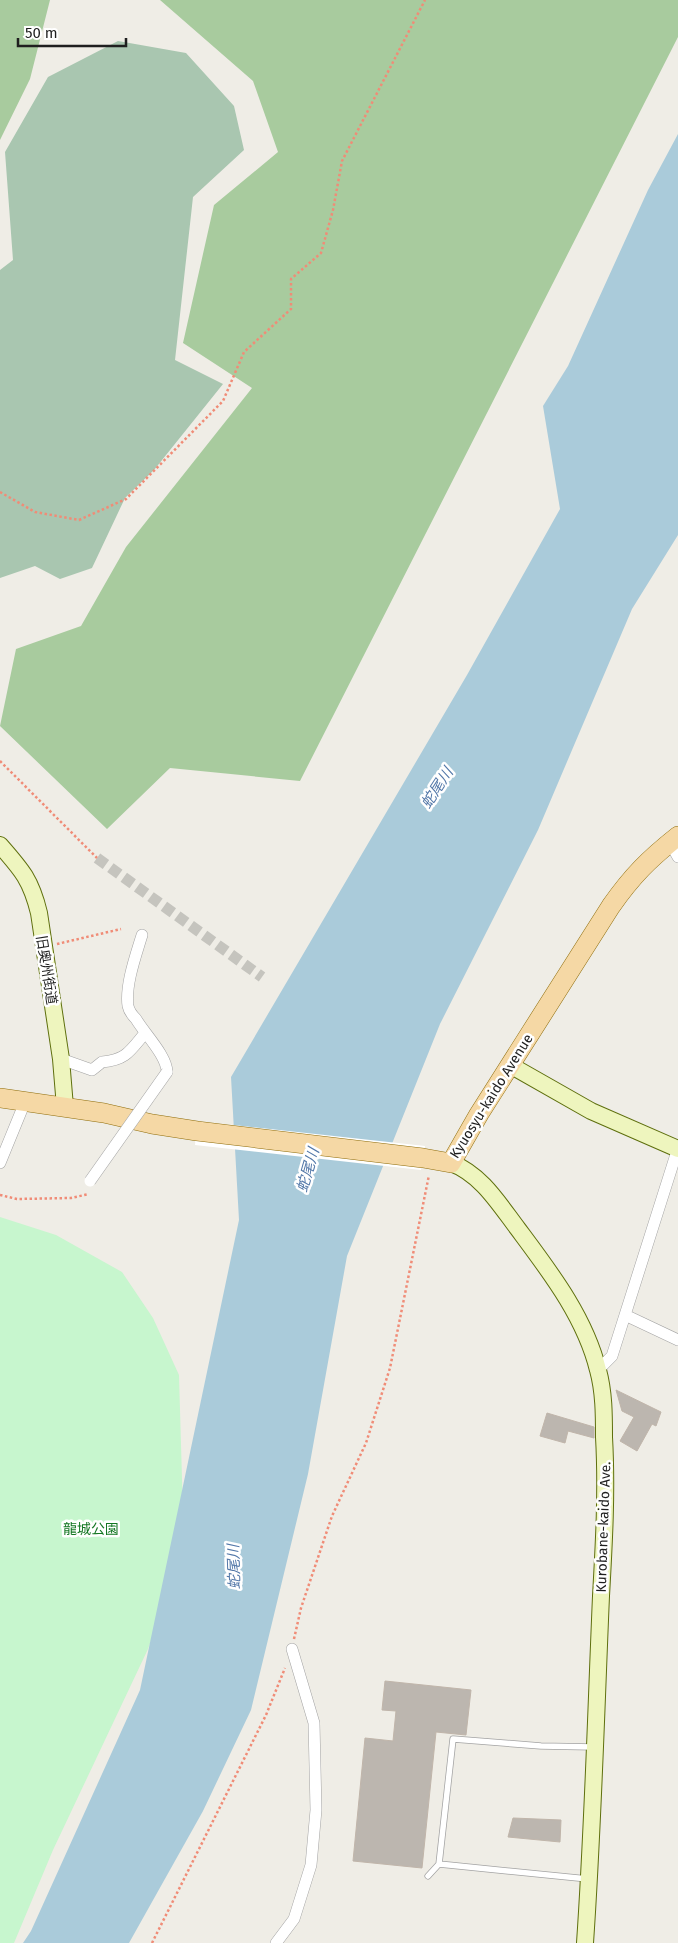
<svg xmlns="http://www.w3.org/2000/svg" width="678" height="1943" font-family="'Fira Sans','Noto Sans JP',sans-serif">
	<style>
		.forest { fill: #a8cb9e }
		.cemetery { fill: #a9c6b0 }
		.park { fill: #c7f6ce }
		.water { fill: #aacbda }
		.pier { fill: #fff }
		.building { fill: #bcb6af; stroke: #c0b5aa }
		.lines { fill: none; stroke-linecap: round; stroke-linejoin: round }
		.street-tunnel { stroke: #c5c4be; stroke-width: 11; stroke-dasharray: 11 5.5; stroke-linecap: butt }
		.lane-casing { stroke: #a3a3a3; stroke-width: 7 }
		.street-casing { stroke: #a3a3a3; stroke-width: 12 }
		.secondary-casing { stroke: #5e6f0d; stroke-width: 18 }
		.primary-casing { stroke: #8f6d0b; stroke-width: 20 }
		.path { stroke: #f08c77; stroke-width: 2.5; stroke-dasharray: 2.5 2.5; stroke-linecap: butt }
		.lane { stroke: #fff; stroke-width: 5.5 }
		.street { stroke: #fff; stroke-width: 11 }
		.secondary { stroke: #eef5be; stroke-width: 16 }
		.primary { stroke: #f5d8a5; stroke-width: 19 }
		.street-bridge-casing { stroke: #a3a3a3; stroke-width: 12; stroke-linecap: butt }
		.street-bridge { stroke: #fff; stroke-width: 11 }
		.labels { text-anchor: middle; stroke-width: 5; stroke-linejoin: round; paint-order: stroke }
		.street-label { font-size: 14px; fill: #1f1f1f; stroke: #fff }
		.park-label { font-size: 14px; fill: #147723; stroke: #fff }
		.water-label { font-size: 15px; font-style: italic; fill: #5277a8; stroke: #fff }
	</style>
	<rect width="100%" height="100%" fill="#efede6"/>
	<!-- forest -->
	<path class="forest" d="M0,0H50L30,79L0,140Z
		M160,0H678V37L300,781L170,768L107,829L0,726L16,649L81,626L126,547L252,388L183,343L214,205L278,152L253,81Z"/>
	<!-- cemetery -->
	<path class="cemetery" d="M118,41L186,53L234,106L244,150L193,197L175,360L223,384L154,470L125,498L92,568L60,579L35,566L0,578V270L13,260L5,152L48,77Z"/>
	<!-- park -->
	<path class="park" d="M0,1217L56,1235L122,1272L153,1318L179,1375L184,1548L148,1649L53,1850L14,1943H0Z"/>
	<!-- water -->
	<path class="water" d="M678,134V535L632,609L538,830L440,1024L347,1256L308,1474L251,1710L203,1811L129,1943H23L31,1931L140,1690L239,1220L231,1077L467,675L560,509L543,406L568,366L648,190Z"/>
	<!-- pier -->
	<path class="pier" d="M197,1121L425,1146L421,1170L195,1145Z"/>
	<!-- building -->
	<path class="building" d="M616,1390L661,1412L656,1426L652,1424L637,1451L620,1441L634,1417L622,1411Z
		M547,1413L594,1427V1438L568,1431L565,1443L540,1436Z
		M385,1681L471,1690L466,1735L436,1732L422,1868L353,1861L365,1738L393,1741L396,1711L382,1710Z
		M513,1818L561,1820L560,1842L508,1837Z"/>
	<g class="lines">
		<!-- street-tunnel -->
		<path class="street-tunnel" d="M97,858L262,977"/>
		<defs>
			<path id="lane" d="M439,1864L588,1879
				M428,1876L439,1864L453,1739L541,1746L593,1747"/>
			<path id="street" d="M670,843L678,857
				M142,935C136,955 125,985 128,1006C129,1011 133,1016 136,1019C144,1033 167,1056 167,1072
				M61,1059L92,1070L102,1062C126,1060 130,1051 145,1033
				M0,1163L25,1102
				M625,1315L678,1340
				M598,1370L612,1356L678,1148
				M276,1943L294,1919L311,1865L316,1810L314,1723L292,1649"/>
			<path id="secondary" d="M0,845C22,870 31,880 39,913L61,1059L65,1107
				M510,1065L591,1111L678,1149
				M451,1163C481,1174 499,1204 518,1229C550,1272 585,1317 598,1370C604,1392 604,1415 604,1437C607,1490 604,1543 601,1596C596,1712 593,1827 585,1943"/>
			<path id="primary" d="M0,1098L104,1113L152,1124L197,1131L423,1158L451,1163L479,1114L611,906C632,876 649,859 678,836"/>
		</defs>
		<!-- lane casing -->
		<use href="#lane" class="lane-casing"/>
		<!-- street casing -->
		<use href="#street" class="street-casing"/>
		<!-- secondary casing -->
		<use href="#secondary" class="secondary-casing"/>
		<!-- primary casing -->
		<use href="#primary" class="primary-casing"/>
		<!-- path -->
		<path class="path" d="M0,492L35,512L79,520L126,499L223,401L244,352L291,309V279L321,253L333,210L342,161L425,0
			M0,761L97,858
			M57,944L121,929
			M0,1195L17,1199L71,1198L89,1194
			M294,1639L301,1608L332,1516L366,1443L390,1368L429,1175
			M152,1943L266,1715L285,1668"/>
		<!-- lane -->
		<use href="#lane" class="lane"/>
		<!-- street -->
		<use href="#street" class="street"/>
		<!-- secondary -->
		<use href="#secondary" class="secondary"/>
		<!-- primary -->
		<use href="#primary" class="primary"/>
		<defs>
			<path id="street-bridge" d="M90,1181L167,1072"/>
		</defs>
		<!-- street-bridge casing -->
		<use href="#street-bridge" class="street-bridge-casing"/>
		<!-- street-bridge -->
		<use href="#street-bridge" class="street-bridge"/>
	</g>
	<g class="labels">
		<!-- street labels -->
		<g class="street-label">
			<text transform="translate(47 970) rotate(81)" y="5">旧奥州街道</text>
			<text transform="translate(491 1096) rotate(-58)" y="5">Kyuosyu-kaido Avenue</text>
			<text transform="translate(603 1527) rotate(-88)" y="5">Kurobane-kaido Ave.</text>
		</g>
		<!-- park labels -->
		<g class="park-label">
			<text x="91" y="1534">龍城公園</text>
		</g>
		<!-- water labels -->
		<g class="water-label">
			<text transform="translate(437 788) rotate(-57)" y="5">蛇尾川</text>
			<text transform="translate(308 1170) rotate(-74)" y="5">蛇尾川</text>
			<text transform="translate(234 1567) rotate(-92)" y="5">蛇尾川</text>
		</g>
	</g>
	<!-- scale -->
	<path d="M18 38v8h108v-8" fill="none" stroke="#1f1f1f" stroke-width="2.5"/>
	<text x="25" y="38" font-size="15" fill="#1f1f1f" stroke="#ffffff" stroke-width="4" paint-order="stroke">50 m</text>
</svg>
